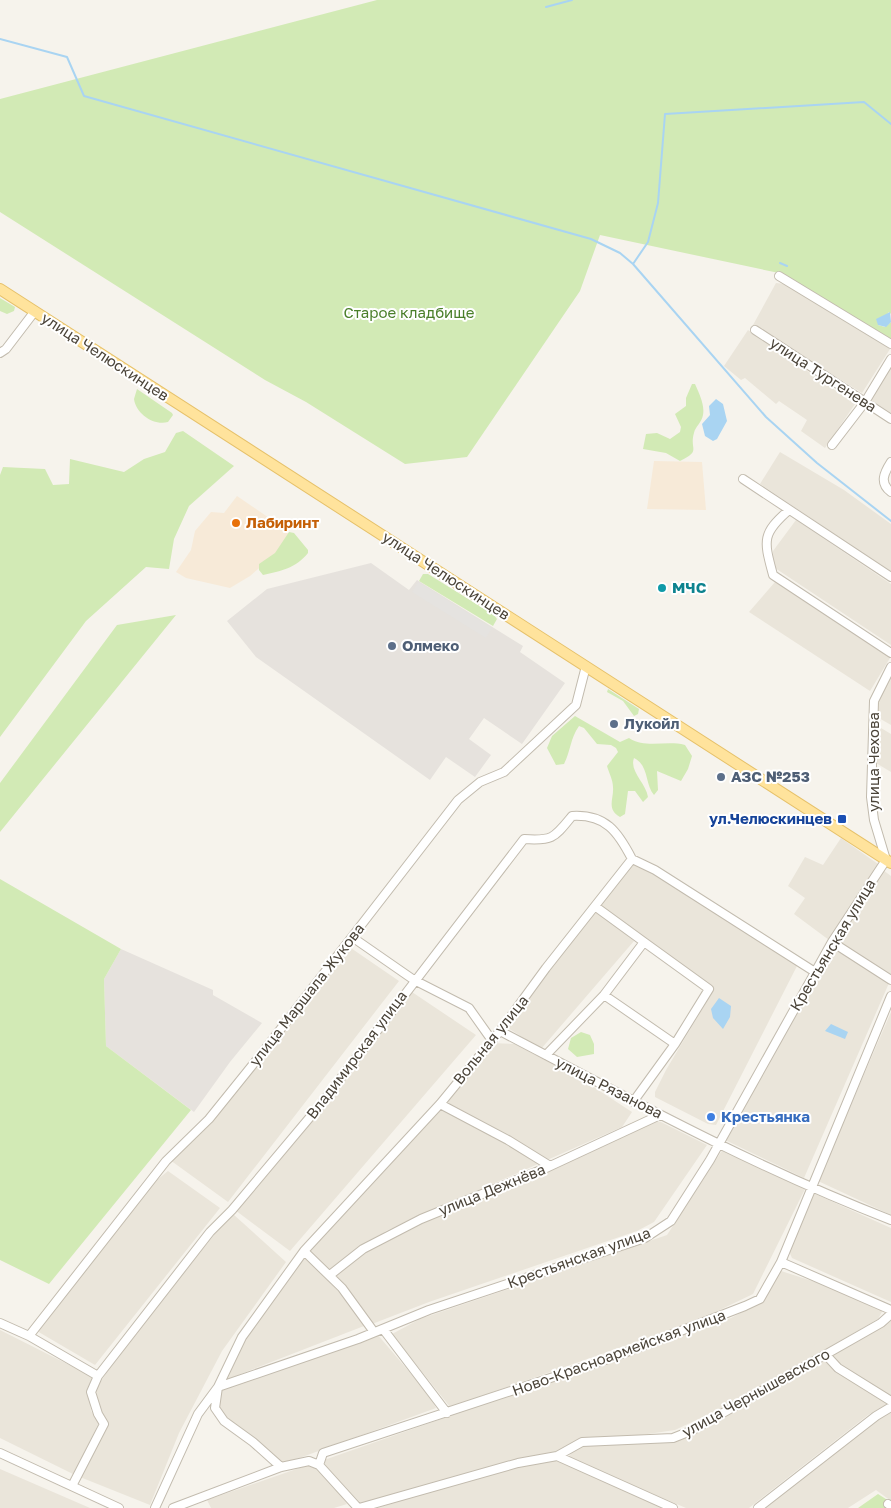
<svg xmlns="http://www.w3.org/2000/svg" width="891" height="1508" font-family="'Golos Text',sans-serif">
	<style>
		.residential { fill: #eae5da }
		.commercial { fill: #f7ead8 }
		.industrial { fill: #e6e2dd }
		.green { fill: #d2eab5 }
		.parking { fill: #e5e3e0 }
		.water { fill: #a9d4f2 }
		.lines { fill: none; stroke-linecap: round; stroke-linejoin: round }
		.stream { stroke: #a9d4f2; stroke-width: 2 }
		.minor-casing { stroke: #c2bbae; stroke-width: 10 }
		.major-casing { stroke: #e6c16a; stroke-width: 12 }
		.minor { stroke: #fff; stroke-width: 8 }
		.major { stroke: #ffe39c; stroke-width: 10 }
		.food-dot { fill: #e8710a; stroke: #fff; stroke-width: 2 }
		.culture-dot { fill: #0f9aa8; stroke: #fff; stroke-width: 2 }
		.service-dot { fill: #5c6f8a; stroke: #fff; stroke-width: 2 }
		.transit-dot { fill: #1a4fb4; stroke: #fff; stroke-width: 2 }
		.shop-dot { fill: #3f7fe0; stroke: #fff; stroke-width: 2 }
		.labels { text-anchor: middle; stroke-width: 4; stroke-linejoin: round; paint-order: stroke }
		.park-label { font-size: 15px; fill: #4a7f2a; stroke: #fff }
		.street-label { font-size: 15px; fill: #4b4439; stroke: #fff }
		.food-label { font-size: 15px; font-weight: bold; fill: #c56008; stroke: #fff; text-anchor: start }
		.culture-label { font-size: 15px; font-weight: bold; fill: #0d838f; stroke: #fff; text-anchor: start }
		.service-label { font-size: 15px; font-weight: bold; fill: #4e5e75; stroke: #fff; text-anchor: start }
		.transit-label { font-size: 15px; font-weight: bold; fill: #164399; stroke: #fff; text-anchor: end }
		.shop-label { font-size: 15px; font-weight: bold; fill: #366cbe; stroke: #fff; text-anchor: start }
	</style>
	<rect width="100%" height="100%" fill="#f6f3ec"/>
	<!-- residential -->
	<path class="residential" d="M776,283L785,284L890,349L862,393L753,325Z
		M748,330L855,404L825,448L801,431L807,420L779,401L776,404L745,378L741,380L724,366Z
		M891,364V413L871,400Z
		M780,452L844,490L891,524V572L760,484Z
		M796,520L891,584V645L772,566L773,551Z
		M775,582L890,658L870,691L749,612Z
		M891,676V725L877,717V702Z
		M876,725L891,734V772L876,763Z
		M841,838L878,864L829,940L794,914L805,898L788,886L805,857L823,865Z
		M631,862H638L798,964L716,1125L708,1124L655,1097V1092L666,1070L713,991L598,904Z
		M883,870L891,876V976L837,941Z
		M595,910L634,941L541,1049L505,1026Z
		M345,944L399,981L228,1202L170,1160Z
		M833,947L889,983L804,1178L723,1139Z
		M409,990L476,1035L290,1251L231,1207L353,1062Z
		M891,1012V1215L818,1181Z
		M489,1043L515,1044L589,1084L632,1112L622,1127L386,1231L331,1273L306,1248Z
		M652,1121L661,1122L707,1145L654,1222L637,1231L429,1302L372,1324L335,1275L379,1243L428,1218Z
		M723,1149L805,1189L753,1294L699,1320L450,1407L392,1334L420,1319L667,1235Z
		M168,1171L220,1208L95,1365L37,1331L152,1184Z
		M813,1193L891,1228V1302L792,1258L788,1249Z
		M233,1214L286,1262L222,1351L179,1433L150,1505L80,1477L106,1424L93,1393L117,1357L226,1220Z
		M304,1256L354,1308L361,1316L364,1326L215,1384L249,1328Z
		M781,1271L828,1286L883,1310L878,1319L739,1400L675,1430L614,1439L559,1451L360,1507L326,1468L324,1460L731,1318L763,1301Z
		M891,1318V1396L838,1366L829,1355Z
		M0,1330L95,1378L89,1394L91,1411L99,1422L75,1475L0,1438Z
		M377,1334L430,1396L436,1408L283,1464L252,1437L222,1418L215,1403L222,1389Z
		M826,1357L833,1368L873,1392L887,1404L868,1415L749,1508H686L568,1458L574,1449L586,1445L674,1440Z
		M891,1412V1501L876,1490L848,1508H763L880,1418Z
		M548,1459L564,1463L662,1508H378L420,1493Z
		M308,1465L323,1472L347,1504L334,1508H211L207,1500Z
		M0,1469L90,1508H0Z"/>
	<!-- commercial -->
	<path class="commercial" d="M654,461L702,462L706,510L647,509Z
		M237,496L278,524L290,525L286,545L250,576L230,588L186,578L176,572L191,550L195,531L211,512L224,513Z"/>
	<!-- industrial -->
	<path class="industrial" d="M371,563L409,590L417,580L523,646L520,652L565,683L522,744L484,718L469,739L491,755L475,777L446,757L430,780L256,657L227,621L267,589Z
		M121,949L213,990V995L262,1023L230,1062L194,1112L106,1046L104,979Z"/>
	<!-- green -->
	<path class="green" d="M377,0H891V314L889,312L878,325L885,327L891,322V341L779,273L600,235L580,291L467,457L405,464L306,402L265,380L0,212V99Z
		M0,298L15,307L14,311L7,314L0,311Z
		M692,384H695C699,393 705,405 703,415C702,422 695,427 694,433C689,450 702,450 680,461L666,453L643,449L646,434L657,433L670,439L680,432L681,427L675,414L686,406V398Z
		M137,389L172,413L173,415L168,422C154,426 136,414 134,399Z
		M183,431L234,466L189,506L174,539L169,569L146,567L86,621L0,737V475L3,467L45,469L53,485L69,484L70,459L124,472L144,459L165,452L176,433Z
		M289,532L294,533L308,550V553C296,568 281,571 263,575L259,570V564L275,553Z
		M423,574H428L494,615L497,619L493,626L419,581Z
		M176,615L0,832V783L117,625Z
		M608,689L639,709L638,714L634,716L623,701L607,692Z
		M575,716L620,742L629,738C646,749 666,740 685,745L692,756L688,769L681,781L657,771L658,790L654,795C645,785 649,765 634,758C629,771 646,783 648,797L643,802L635,791H628L625,814L620,817C606,809 614,799 613,787C613,780 609,773 607,766L618,752L616,748L611,745L597,744L584,728L579,726C570,739 571,750 564,764L556,765L547,748L552,736Z
		M0,879L121,949L104,979L106,1046L191,1110L49,1284L0,1260Z
		M581,1032L590,1035L594,1044V1054L577,1057L568,1049L571,1038Z
		M878,1494L889,1501L886,1508H858Z"/>
	<!-- parking -->
	<path class="parking" d="M418,582L492,628L486,638L412,592Z"/>
	<!-- water -->
	<path class="water" d="M890,312L891,322L886,327L878,325L876,319Z
		M716,399L723,404L727,421L717,439L713,441L705,436L702,424L710,415L709,406Z
		M719,998L731,1006L730,1017L723,1029L713,1018L711,1009Z
		M831,1024L848,1032L845,1039L825,1031Z"/>
	<g class="lines">
		<!-- stream -->
		<path class="stream" d="M546,7L572,0
			M0,39L67,57L84,96L591,239L620,253L633,264L766,417L817,463L891,521
			M780,263L787,266
			M633,264L648,242L658,203L665,114L864,102L891,124"/>
		<defs>
			<path id="minor" d="M779,276L891,344
				M755,330L891,419
				M0,353L6,349L35,311
				M832,445L865,402L891,359
				M891,462C884,473 879,483 891,492
				M743,479L891,577
				M789,510C761,534 764,541 773,575L891,653
				M596,907L644,942
				M352,937L414,980L469,1008L491,1039
				M832,942L891,980
				M604,995L675,1044L633,1102
				M498,1033L500,1031C628,1098 756,1168 891,1220
				M546,1055L604,995L644,942L709,989L675,1044
				M440,1104L508,1140L550,1166
				M304,1251L342,1288L374,1332
				M781,1262L891,1310
				M330,1275L363,1249L421,1219L546,1168L660,1115
				M0,1323L29,1336L98,1376L210,1232L232,1210L321,1104L524,839C553,841 554,838 572,816C606,814 618,832 632,859
				M383,1329L447,1413
				M29,1336L166,1161L209,1119L259,1057L458,800L480,782L504,772L576,705L586,666
				M826,1355L838,1368L891,1401
				M0,1453L119,1508
				M557,1456L673,1508
				M319,1465L358,1508
				M281,1467L253,1442L224,1421L215,1408L218,1387L242,1337L304,1251L440,1104L500,1031L546,968L632,859L655,870L815,972
				M72,1486L104,1424L98,1414L91,1392L98,1376
				M888,1504L891,1506
				M155,1508L198,1414L218,1387L358,1339L429,1310L645,1238L671,1221L710,1160L832,942L886,860L874,820L871,797L874,701L891,667
				M173,1508L281,1467L309,1461L319,1465L323,1453L611,1358L745,1306L760,1299L781,1262L891,996
				M359,1508L518,1463L557,1456L582,1442L673,1438L693,1430L881,1323L891,1314
				M758,1508L876,1416L891,1407"/>
			<path id="major" d="M0,289L891,863"/>
		</defs>
		<!-- minor casing -->
		<use href="#minor" class="minor-casing"/>
		<!-- major casing -->
		<use href="#major" class="major-casing"/>
		<!-- minor -->
		<use href="#minor" class="minor"/>
		<!-- major -->
		<use href="#major" class="major"/>
	</g>
	<!-- markers -->
	<circle class="food-dot" cx="236" cy="523" r="5"/>
	<circle class="culture-dot" cx="662" cy="588" r="5"/>
	<g class="service-dot">
		<circle cx="392" cy="646" r="5"/>
		<circle cx="614" cy="724" r="5"/>
		<circle cx="721" cy="777" r="5"/>
	</g>
	<rect class="transit-dot" x="837" y="814" width="10" height="10" rx="2.5"/>
	<circle class="shop-dot" cx="711" cy="1117" r="5"/>
	<g class="labels">
		<!-- park labels -->
		<g class="park-label">
			<text x="409" y="318">Старое кладбище</text>
		</g>
		<!-- street labels -->
		<g class="street-label">
			<text transform="translate(105 357) rotate(33)" y="5">улица Челюскинцев</text>
			<text transform="translate(823 375) rotate(33)" y="5">улица Тургенева</text>
			<text transform="translate(446 576) rotate(33)" y="5">улица Челюскинцев</text>
			<text transform="translate(874 762) rotate(-90)" y="5">улица Чехова</text>
			<text transform="translate(833 945) rotate(-59)" y="5">Крестьянская улица</text>
			<text transform="translate(307 995) rotate(-52)" y="5">улица Маршала Жукова</text>
			<text transform="translate(491 1040) rotate(-51)" y="5">Вольная улица</text>
			<text transform="translate(357 1055) rotate(-53)" y="5">Владимирская улица</text>
			<text transform="translate(609 1088) rotate(27)" y="5">улица Рязанова</text>
			<text transform="translate(492 1190) rotate(-22)" y="5">улица Дежнёва</text>
			<text transform="translate(579 1258) rotate(-20)" y="5">Крестьянская улица</text>
			<text transform="translate(619 1353) rotate(-20)" y="5">Ново-Красноармейская улица</text>
			<text transform="translate(756 1393) rotate(-29)" y="5">улица Чернышевского</text>
		</g>
		<!-- food labels -->
		<g class="food-label">
			<text x="246" y="528">Лабиринт</text>
		</g>
		<!-- culture labels -->
		<g class="culture-label">
			<text x="672" y="593">МЧС</text>
		</g>
		<!-- service labels -->
		<g class="service-label">
			<text x="402" y="651">Олмеко</text>
			<text x="624" y="729">Лукойл</text>
			<text x="731" y="782">АЗС №253</text>
		</g>
		<!-- transit labels -->
		<g class="transit-label">
			<text x="832" y="824">ул.Челюскинцев</text>
		</g>
		<!-- shop labels -->
		<g class="shop-label">
			<text x="721" y="1122">Крестьянка</text>
		</g>
	</g>
</svg>
